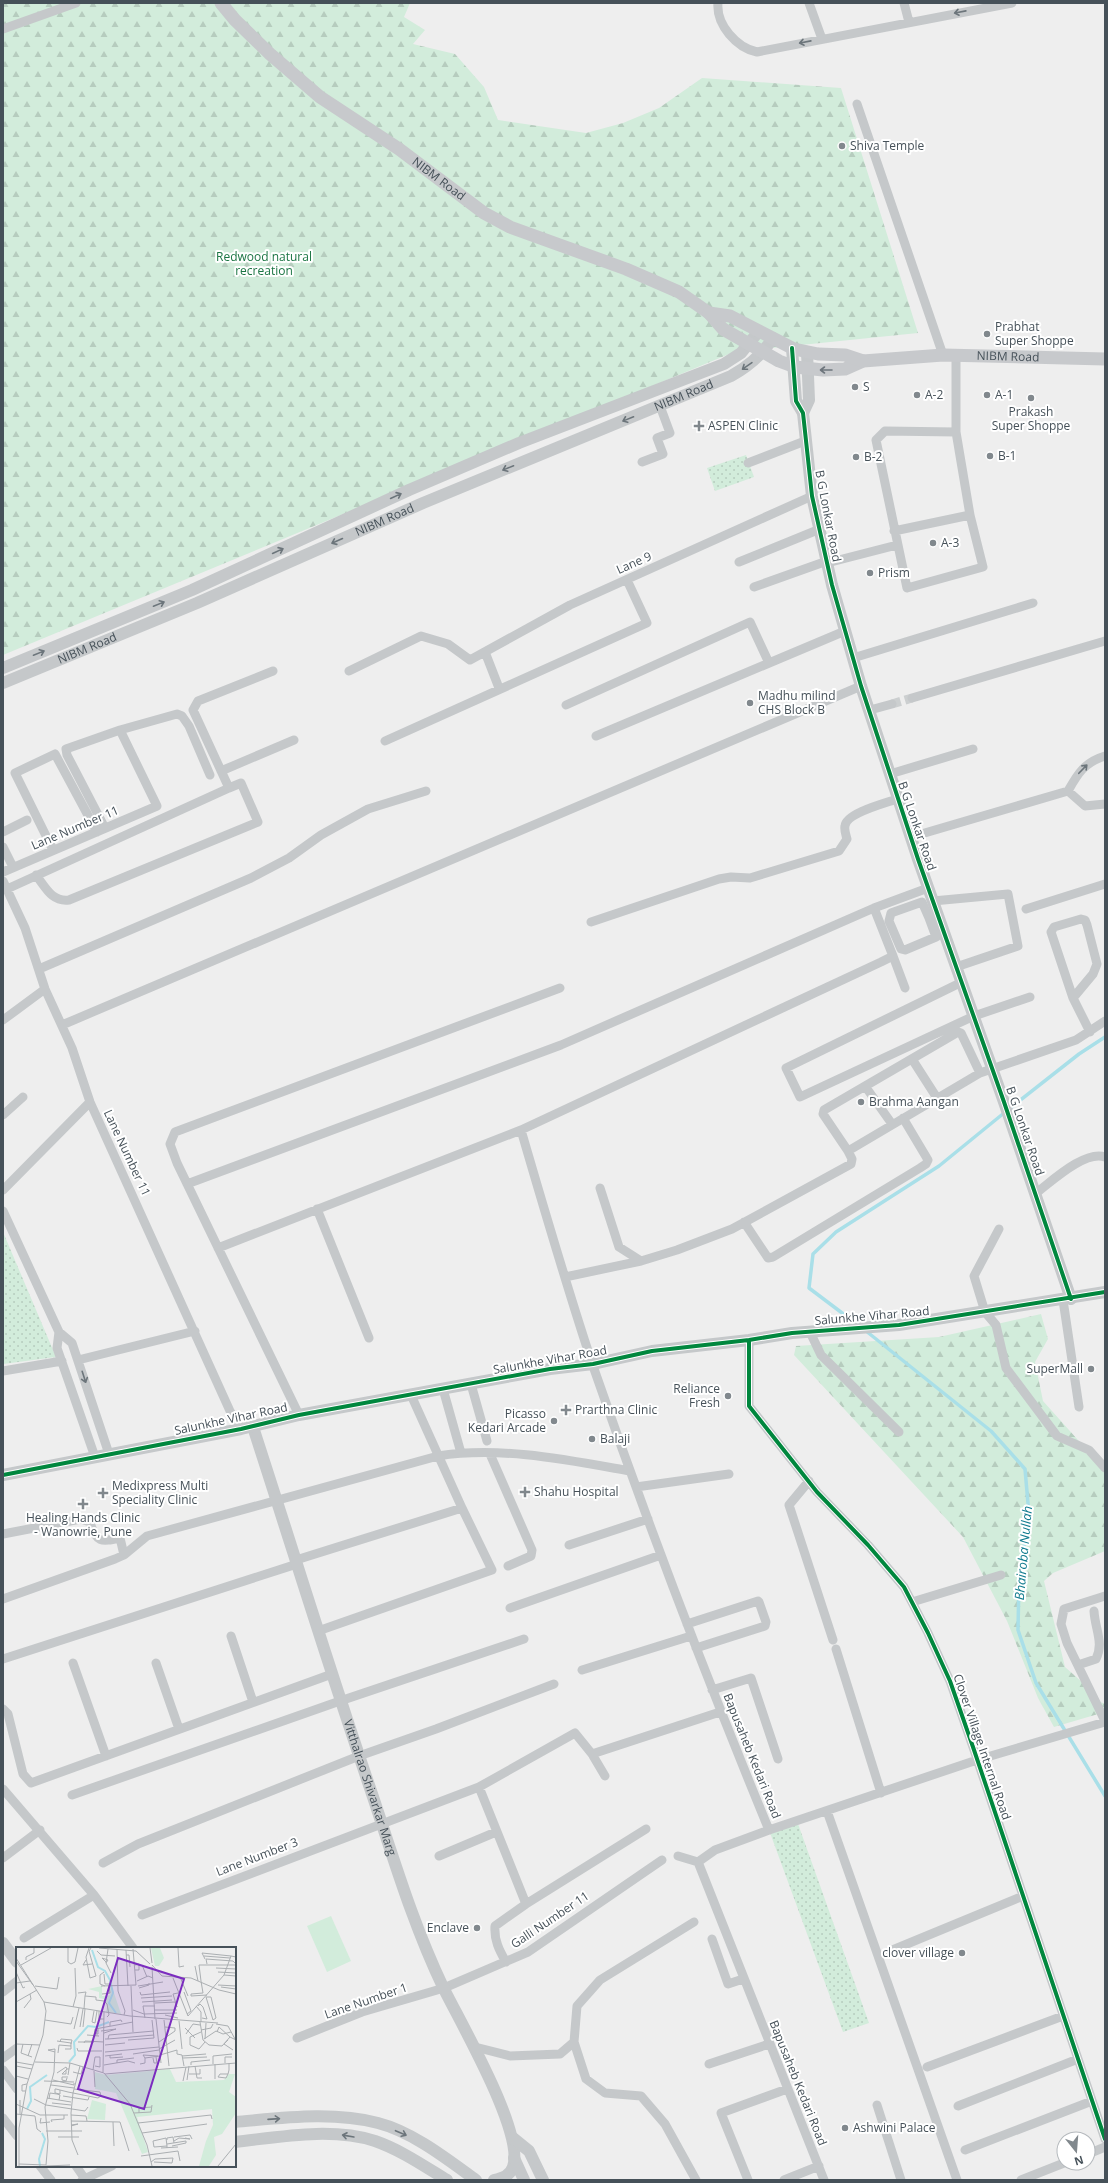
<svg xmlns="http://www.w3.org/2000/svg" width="1108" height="2183" font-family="'Open Sans',sans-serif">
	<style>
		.forest { fill: url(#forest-firs) }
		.park { fill: url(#park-dots) }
		.garden { fill: #d2ecdb }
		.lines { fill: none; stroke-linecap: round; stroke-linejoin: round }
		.stream { stroke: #a9dfe8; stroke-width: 3.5 }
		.minor-tunnel { stroke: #cccfd0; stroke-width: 9; stroke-dasharray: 9 4.5; stroke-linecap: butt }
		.minor { stroke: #c5c8ca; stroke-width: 9 }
		.tertiary { stroke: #c5c8ca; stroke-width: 12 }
		.secondary { stroke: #c7c9cc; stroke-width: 13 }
		.cycleway-casing { stroke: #fff; stroke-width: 6 }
		.cycleway { stroke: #00873e; stroke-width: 4 }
		.oneway { stroke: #6c757b }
		.oneway2 { stroke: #6d757c }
		.poi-dot { fill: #81888d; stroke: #fff; stroke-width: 1.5 }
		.labels { text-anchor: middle; stroke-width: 4; stroke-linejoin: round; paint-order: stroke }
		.poi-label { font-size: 12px; fill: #465159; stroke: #fff; text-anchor: start }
		.street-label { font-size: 12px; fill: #465159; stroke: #fff }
		.park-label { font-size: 12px; fill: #1b7543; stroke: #fff }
		.water-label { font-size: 13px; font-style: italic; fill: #147d90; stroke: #fff }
		.inset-river { fill: none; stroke: #a9dfe8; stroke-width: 2 }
		.inset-road { fill: none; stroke: #abafb2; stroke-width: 1 }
		.view { fill: #7b2cbf; fill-opacity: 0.15; stroke: #7b2cbf; stroke-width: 2 }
		.inset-edge { fill: none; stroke: #465159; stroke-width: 2 }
	</style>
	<defs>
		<pattern id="forest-firs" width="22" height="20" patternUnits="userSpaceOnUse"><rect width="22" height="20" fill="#d2ecdb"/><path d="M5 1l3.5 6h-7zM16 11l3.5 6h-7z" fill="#b6ccbe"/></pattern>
		<pattern id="park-dots" width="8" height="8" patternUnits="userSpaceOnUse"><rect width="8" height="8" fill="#d2ecdb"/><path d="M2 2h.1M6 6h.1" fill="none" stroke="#b6ccbe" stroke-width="1.8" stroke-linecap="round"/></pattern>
	</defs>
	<rect width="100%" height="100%" fill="#eee"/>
	<!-- forest -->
	<path class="forest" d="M3,3H410L404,17L425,30L413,44L455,54L484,87L498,120L586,133L623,123L659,108L702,78L841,88L918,333L734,352L3,655Z
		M1041,1314L1048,1339L1035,1362L1043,1401L1095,1459L1105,1473V1551L1053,1573L1044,1581L1065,1667L1091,1690L1096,1700L1105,1704V1712L1054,1727L1038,1698L1007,1621L963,1537L794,1355L796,1346L939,1337Z"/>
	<!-- park -->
	<path class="park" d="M746,455L754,477L715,491L707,468Z
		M3,1232L56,1357L3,1364Z
		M797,1821L869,2023L843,2032L769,1830Z"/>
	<!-- garden -->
	<path class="garden" d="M331,1916L351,1961L327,1972L307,1926Z"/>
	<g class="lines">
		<!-- stream -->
		<path class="stream" d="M1009,1109L1079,1054L1105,1037
			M858,1325L809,1288L813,1254L836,1232L939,1166L1004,1113
			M866,1331L991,1431L1025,1469L1029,1515L1019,1578L1018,1630L1036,1683L1105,1796"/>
		<!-- minor-tunnel -->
		<path class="minor-tunnel" d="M892,704L912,698"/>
		<!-- minor -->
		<path class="minor" d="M718,3C716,25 737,48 757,52L1012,3
			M809,3L822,39
			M904,3L909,22
			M3,29L76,3
			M857,104L943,355
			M956,432L885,431L876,440L907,588L983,567L970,515L956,432V356
			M642,462L663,454L657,438L670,433L660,406
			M748,463L805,441
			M894,531L970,515
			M739,562L820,529
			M827,563L897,545
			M754,587L827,561
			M485,652L499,688
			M853,658L1033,603
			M349,671L421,636L448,644L470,660L570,605L812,496
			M912,698L1105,641
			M566,705L750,622L769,663
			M870,710L892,704
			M596,736L845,631
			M385,741L647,623L627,580
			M221,771L294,740
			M890,774L973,749
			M1068,791L1085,806L1105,804
			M105,828L67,755L66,749L120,730
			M3,832L27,820
			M911,837L1068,791C1078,773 1085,762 1105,756
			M3,847L13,867
			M53,850L15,773L55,754L97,832
			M3,872L157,806L120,730L177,714L182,716L189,726L210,775
			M36,875C46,888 52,902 69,900L258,822L241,783L229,788
			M3,881L25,928L45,989L72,1048L90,1102L230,1411L241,1429
			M7,889L229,788L193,710L198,701L273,671
			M933,901L1008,894L1018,946L956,967
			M1026,909L1105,884
			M929,918L922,902L891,913L889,921L901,949L905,950L936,937L929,918L938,914
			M591,922L719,879L731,877L750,878L839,851L847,839C846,835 844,830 845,826C846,813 886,803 897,799
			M893,956L905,988
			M39,969L251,878L289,858L321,835L368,809L426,791
			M962,982L786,1068L800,1097L974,1016L1030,997
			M1073,998L1093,974L1097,964L1087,925L1085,920L1081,919L1054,927L1051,932L1073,998L1090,1032
			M3,1020L45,989
			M62,1025L861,686
			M912,1059L937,1098
			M865,1086L892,1124
			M3,1115L23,1097
			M521,1130C544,1209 567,1288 593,1366C647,1522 706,1677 769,1830
			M848,1151L823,1114L824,1110L958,1032L961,1033L980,1073
			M187,1184L561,1045L874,908
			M600,1188L619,1247L641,1261
			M3,1190L90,1102
			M1036,1193C1052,1181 1085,1150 1105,1157
			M317,1209L369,1338
			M3,1211L59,1332L57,1348L95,1457
			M744,1222L768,1258L773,1257L920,1168L926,1164L928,1160L903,1118
			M999,1229L974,1276L985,1312L996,1325L1006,1368L1057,1436L1089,1450L1105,1468
			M218,1248L521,1130L881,962L893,956L874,908L928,888
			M565,1277L641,1261L677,1250L732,1229L851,1164L852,1159L848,1151L980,1073L1076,1040L1105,1021
			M1063,1300L1079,1407
			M59,1332L72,1343L109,1454
			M810,1332L821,1355L899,1432
			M749,1340V1406L817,1492L868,1545L904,1587L928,1633L950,1681L973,1747L1105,2139
			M78,1360L195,1331
			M3,1371L62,1361
			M471,1384L487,1441
			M443,1389L461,1453
			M299,1415L177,1163L170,1144L175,1132L560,988
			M490,1454L532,1550L531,1556L508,1566
			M809,1481L789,1505L833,1640
			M636,1487L729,1474
			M3,1534L81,1519L90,1522C96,1543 101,1542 120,1538L124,1555
			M569,1545L648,1519
			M296,1560L462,1508
			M1105,1596L1064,1609L1061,1624L1067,1643L1105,1721
			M3,1599L115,1559L124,1555L147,1536L438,1456C501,1446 568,1460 630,1471
			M912,1602L1001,1575
			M510,1608L661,1555
			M687,1624L758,1601L759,1602L766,1622L765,1626L696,1648
			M318,1631L492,1570L462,1508L411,1395
			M231,1636L253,1702
			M836,1649L881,1793
			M3,1659L297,1564
			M73,1663L106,1756
			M156,1663L179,1729
			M1078,1665L1096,1659C1104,1643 1095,1629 1094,1611
			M582,1670L691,1636
			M712,1690L751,1678L778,1759
			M3,1709L8,1714L23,1774L31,1783L332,1674
			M592,1754L720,1712
			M479,1787L526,1904
			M3,1789L94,1895L24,1938
			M72,1795L340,1701L524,1639
			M827,1811L957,2180
			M439,1856L496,1832
			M678,1856L698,1862
			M3,1858L40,1830
			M103,1863L138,1844L359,1756L436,1729L554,1684
			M94,1895L133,1948
			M142,1915L479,1787L575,1733L592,1754L605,1776
			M712,1939L728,1984L743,1979
			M890,1951L1023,1896
			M506,1962C499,1950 494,1940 495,1926L526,1904L646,1829
			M3,1992L17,1981
			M297,2038L362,2012L444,1988L528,1952L662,1860
			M574,2042L586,2079L605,2093L641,2096L665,2124L696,2180
			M475,2047L510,2056L560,2054L574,2042L577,2006L600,1980L694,1922
			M3,2058L17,2048
			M709,2064L769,2044
			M927,2067L1063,2016
			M3,2070L17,2089
			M877,2105L901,2180
			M958,2106L1078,2059
			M3,2118L17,2136
			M965,2150L1092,2101
			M1088,2154L1105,2147
			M40,2166L51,2180
			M76,2166L85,2179
			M82,2180L112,2166
			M748,2180L721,2113L787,2089
			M784,2180L819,2166
			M824,2180L698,1862L715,1850L769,1830L977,1760L1105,1722
			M1021,2180L1064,2163"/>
		<!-- tertiary -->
		<g class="tertiary">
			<path d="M792,348L796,401L803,413L812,496L832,585L861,686L918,859L1004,1102L1071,1299"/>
			<path d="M803,413L809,400L807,352"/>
			<path d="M3,668L192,590L409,490L519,443L724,364L741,353L759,331"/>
			<path id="s1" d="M3,683L197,603L423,503L731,376C749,366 762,355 773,338"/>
			<path id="s2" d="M253,1427C292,1547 329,1668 370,1788C393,1856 412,1922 443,1987C460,2022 525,2133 513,2167C510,2176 502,2178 494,2180"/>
			<path d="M3,1475L241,1429L299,1415L550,1369L593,1364L652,1351L749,1340L792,1333L899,1325L1105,1292"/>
			<path d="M3,1943L17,1962"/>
			<path d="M235,2122C282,2118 332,2111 378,2123C413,2132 447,2159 476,2180"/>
			<path d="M513,2138L529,2151L543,2180"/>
			<path d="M235,2142C280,2137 331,2127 375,2141C401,2150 424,2166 447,2180"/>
			<path d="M514,2158L524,2180"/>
		</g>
		<!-- secondary -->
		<g class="secondary">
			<path id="s3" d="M221,3L235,20L270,54L320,97L399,149L484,213L510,227L626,269L679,292L709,313L723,329L779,361L795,367L823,370L845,369L863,361L943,355L1105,359"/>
			<path d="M709,313L730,316L794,349L818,354L845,355L863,361"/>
		</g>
		<defs>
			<path id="cycleway" d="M792,348L796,401L803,413L812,496L832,585L861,686L918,859L1004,1102L1071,1299
				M749,1340V1406L817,1492L868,1545L904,1587L928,1633L950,1681L973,1747L1105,2139
				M3,1475L241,1429L299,1415L550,1369L593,1364L652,1351L749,1340L792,1333L899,1325L1105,1292"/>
		</defs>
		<!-- cycleway casing -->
		<use href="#cycleway" class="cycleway-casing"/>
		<!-- cycleway -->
		<use href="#cycleway" class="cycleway"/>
	</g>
	<!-- one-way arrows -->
	<defs><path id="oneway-shaft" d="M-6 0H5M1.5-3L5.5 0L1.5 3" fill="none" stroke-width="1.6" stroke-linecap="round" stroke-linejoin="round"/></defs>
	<g class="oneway">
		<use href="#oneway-shaft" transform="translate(960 12) rotate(169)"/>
		<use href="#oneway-shaft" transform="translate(805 42) rotate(169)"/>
		<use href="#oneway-shaft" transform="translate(747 366) rotate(145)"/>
		<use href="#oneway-shaft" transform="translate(628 419) rotate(158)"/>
		<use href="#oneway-shaft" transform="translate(508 468) rotate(158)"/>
		<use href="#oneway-shaft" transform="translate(396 496) rotate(-25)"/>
		<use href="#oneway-shaft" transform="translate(337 541) rotate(156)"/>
		<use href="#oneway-shaft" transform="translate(278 551) rotate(-25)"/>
		<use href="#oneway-shaft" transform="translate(159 604) rotate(-22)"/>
		<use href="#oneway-shaft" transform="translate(39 653) rotate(-22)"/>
		<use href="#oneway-shaft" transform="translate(1083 769) rotate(-46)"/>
		<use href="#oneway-shaft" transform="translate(84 1377) rotate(72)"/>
		<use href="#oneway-shaft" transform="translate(274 2119) rotate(-4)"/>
		<use href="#oneway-shaft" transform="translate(401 2133) rotate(23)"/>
		<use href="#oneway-shaft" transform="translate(348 2136) rotate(-170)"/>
	</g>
	<use class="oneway2" href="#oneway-shaft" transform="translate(826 370) rotate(-180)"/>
	<!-- markers -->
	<g class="poi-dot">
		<circle cx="842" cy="146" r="4"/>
		<circle cx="987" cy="334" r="4"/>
		<circle cx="855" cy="387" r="4"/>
		<circle cx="917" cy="395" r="4"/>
		<circle cx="987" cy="395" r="4"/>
		<circle cx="1031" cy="398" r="4"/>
		<path d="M697 420h4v4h4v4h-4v4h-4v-4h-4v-4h4z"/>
		<circle cx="990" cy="456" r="4"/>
		<circle cx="856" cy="457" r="4"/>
		<circle cx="933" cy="543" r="4"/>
		<circle cx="870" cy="573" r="4"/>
		<circle cx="750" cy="703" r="4"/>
		<circle cx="861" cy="1102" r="4"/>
		<circle cx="1091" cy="1369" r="4"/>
		<circle cx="728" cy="1396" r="4"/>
		<path d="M564 1404h4v4h4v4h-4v4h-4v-4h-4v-4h4z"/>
		<circle cx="554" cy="1421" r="4"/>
		<circle cx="592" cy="1439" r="4"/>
		<path d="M523 1486h4v4h4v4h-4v4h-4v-4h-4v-4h4z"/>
		<path d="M101 1487h4v4h4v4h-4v4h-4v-4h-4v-4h4z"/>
		<path d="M81 1498h4v4h4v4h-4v4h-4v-4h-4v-4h4z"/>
		<circle cx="477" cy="1928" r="4"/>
		<circle cx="962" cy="1953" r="4"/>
		<circle cx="845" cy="2128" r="4"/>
	</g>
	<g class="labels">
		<!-- poi labels -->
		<g class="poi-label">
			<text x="850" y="150">Shiva Temple</text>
			<text x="995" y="331">Prabhat<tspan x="995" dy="14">Super Shoppe</tspan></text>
			<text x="863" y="391">S</text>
			<text x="925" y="399">A-2</text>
			<text x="995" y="399">A-1</text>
			<text x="1031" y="416" text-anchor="middle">Prakash<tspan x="1031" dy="14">Super Shoppe</tspan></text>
			<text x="708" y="430">ASPEN Clinic</text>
			<text x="998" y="460">B-1</text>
			<text x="864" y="461">B-2</text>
			<text x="941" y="547">A-3</text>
			<text x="878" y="577">Prism</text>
			<text x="758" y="700">Madhu milind<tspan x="758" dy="14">CHS Block B</tspan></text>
			<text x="869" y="1106">Brahma Aangan</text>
			<text x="1083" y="1373" text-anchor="end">SuperMall</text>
			<text x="720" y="1393" text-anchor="end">Reliance<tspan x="720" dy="14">Fresh</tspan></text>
			<text x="575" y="1414">Prarthna Clinic</text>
			<text x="546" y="1418" text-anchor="end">Picasso<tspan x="546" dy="14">Kedari Arcade</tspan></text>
			<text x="600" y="1443">Balaji</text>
			<text x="112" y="1490">Medixpress Multi<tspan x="112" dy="14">Speciality Clinic</tspan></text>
			<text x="534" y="1496">Shahu Hospital</text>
			<text x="83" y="1522" text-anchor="middle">Healing Hands Clinic<tspan x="83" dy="14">- Wanowrie, Pune</tspan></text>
			<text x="469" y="1932" text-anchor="end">Enclave</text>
			<text x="954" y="1957" text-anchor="end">clover village</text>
			<text x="853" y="2132">Ashwini Palace</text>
		</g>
		<!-- street labels -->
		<g class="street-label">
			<text dy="4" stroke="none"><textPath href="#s3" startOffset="281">NIBM Road</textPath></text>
			<text dy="4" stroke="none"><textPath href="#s3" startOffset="903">NIBM Road</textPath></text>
			<text dy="4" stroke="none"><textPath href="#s1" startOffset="739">NIBM Road</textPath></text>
			<text transform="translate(828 516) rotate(79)" y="4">B G Lonkar Road</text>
			<text dy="4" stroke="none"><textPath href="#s1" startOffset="415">NIBM Road</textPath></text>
			<text transform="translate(634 563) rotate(-24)" y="4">Lane 9</text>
			<text dy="4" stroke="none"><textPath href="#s1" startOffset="91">NIBM Road</textPath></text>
			<text transform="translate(917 826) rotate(71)" y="4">B G Lonkar Road</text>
			<text transform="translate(75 828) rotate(-23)" y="4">Lane Number 11</text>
			<text transform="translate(1025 1131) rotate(71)" y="4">B G Lonkar Road</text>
			<text transform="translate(127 1153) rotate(65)" y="4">Lane Number 11</text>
			<text transform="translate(872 1316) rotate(-5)" y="4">Salunkhe Vihar Road</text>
			<text transform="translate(550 1360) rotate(-10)" y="4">Salunkhe Vihar Road</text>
			<text transform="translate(231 1419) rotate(-12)" y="4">Salunkhe Vihar Road</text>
			<text transform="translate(982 1747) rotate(71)" y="4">Clover Village Internal Road</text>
			<text transform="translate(752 1756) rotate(68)" y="4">Bapusaheb Kedari Road</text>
			<text dy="4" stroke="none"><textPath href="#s2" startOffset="379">Vitthalrao Shivarkar Marg</textPath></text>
			<text transform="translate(257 1857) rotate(-21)" y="4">Lane Number 3</text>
			<text transform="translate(550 1920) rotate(-34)" y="4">Galli Number 11</text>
			<text transform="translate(366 2001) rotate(-19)" y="4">Lane Number 1</text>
			<text transform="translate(798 2083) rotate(68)" y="4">Bapusaheb Kedari Road</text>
		</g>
		<!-- park labels -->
		<g class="park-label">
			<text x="264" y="261">Redwood natural<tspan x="264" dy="14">recreation</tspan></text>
		</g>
		<!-- water labels -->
		<g class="water-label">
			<text transform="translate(1023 1553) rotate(-85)" y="5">Bhairoba Nullah</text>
		</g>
	</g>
	<!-- overview -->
	<g transform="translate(16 1947)">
		<rect width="220" height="220" fill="#eee"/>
		<path d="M135,1H144L148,11L143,19H139ZM86,39V49H91L94,48L92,40H96L105,67L90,65L91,59L88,52L83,51V45L72,42ZM154,122L160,135L208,133L213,127H219L213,145L220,150V166L206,187L198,190L200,208L193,219H183L190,194L197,178L196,162L121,170L132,205L126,207L100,146L79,142V125L90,128Z" fill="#d2ecdb"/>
		<path d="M76,153L90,157L89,173L71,172Z" fill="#d2ecdb"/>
		<path class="inset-river" d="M76,3L82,20L89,24L94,33L97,46L93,56L100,66M53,115L59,108L58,95L72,79L80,80L93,75M11,162L15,154L14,140L31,128M24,219L23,212L29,192L26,186"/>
		<path class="inset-road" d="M52,1V15L55,17L59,15L62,1M73,1L70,10L74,31L80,29L73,4L75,1M83,1L120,4L134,17M134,1L136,16M162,1L163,18V20L168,19M92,2L90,16L95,26M101,2L102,44L109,64L108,68M110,3L112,39M81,4L85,8L99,9M110,8H113L114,20M188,9L214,11M0,11L28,55L30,64L27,88L11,137L3,181V219M189,12L186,6L215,9M10,13V10L18,6V1M70,13L67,18L76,17M0,14L17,38M90,15L86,11L92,13L90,16M191,17L190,12L217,14L220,17M5,18L35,1M119,18L123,17V23H119M126,18L131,30M136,18L146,29L175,31L203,43L220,47M179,19L182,34M136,20L139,72M200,21L220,22M0,25L7,41L9,40M88,25L84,28V37L89,39M202,25L220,26M88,27L89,37H93M208,28L220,29M164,30L172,49M157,31L172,69M121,34L132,29L137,31M185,34L183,18H220M0,36L14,34M202,38L220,39M19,39L41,42L43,30M85,39L120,38L117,2M115,39L117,85M122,39L147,35M205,40L220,42M123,41L133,38V36M124,45L125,48L154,45M168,45L175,64L171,67M62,46L70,45L69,49M86,47L94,46L93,39M175,47L187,46L185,34M175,47V49L191,48M190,50H195L200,71L197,73M190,50L197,73M125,51L156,49M0,55L21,43M28,55L114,69L202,76M126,55L156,53M139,56L159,55L161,60L157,47L162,46M180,59L185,65V75M182,59L184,57L187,60L191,72L186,71M57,60L60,49L59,21M8,61L15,52L14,47M68,62L69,49L80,50V53L88,54L91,57L93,68L91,70M117,63L128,67L161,66M139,63H161M78,64L76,75L79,76L81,64M83,64V72H88M149,68L162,71M172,69L208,28L215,9L220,10M129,71L127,59H139M140,72L145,116M29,73L55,77L57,70M148,73L153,119M163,74L166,102M184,75L187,93L193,98L206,99L214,90L220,93M200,77L212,79L219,92M94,79V75L105,73L106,75M64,80L67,62M67,80L69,62M82,81V87H80L82,83M169,81L179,91M58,82L63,61M185,83L195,81L197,77M85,84L100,82L88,86M185,85L174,90V98L183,102L189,95M201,85L203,80L214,90M170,87L177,77L184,78M71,88L83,89M78,89L79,82L117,75M89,92H92L93,88L138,84M92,92L138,88M188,92L200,84L207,87L215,85M189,92L190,76M112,93L138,91L136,73M212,93L208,97L217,103M41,94L55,96V102H49M44,95L45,92L56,93L55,97M62,95H78M143,95L159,84V81L149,80M68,96L69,94L88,95M0,97L24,98M7,97L5,106L16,110M89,98L109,96M61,101L62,104H86M143,102L159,93M89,105L143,100M42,106L43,98L55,99M117,107L143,103M94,108V111L107,110M144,108L161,103V107L166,108L168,119M12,109L16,97M89,109L106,107M166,109L190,107M129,111L127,108L142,109M137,111L138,116H141L140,110M167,111L191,110M0,115L17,118M19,115L54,116L88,126L114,157L131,198L136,219M101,116V113L118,111M209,116V110H216M124,117L129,116V111L144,109M197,117V109L216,107M199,117V132M88,118L112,114L119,116M175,118V115L194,113M0,119L16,122M179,119L181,131H186M50,123V127H46L51,122H53M77,123L79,110H84V120L79,119M78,124L79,140M57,125L65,127L67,120M87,125L88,65M41,126L50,120L51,122M89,127L220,116M173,127H184V122M212,127H204L202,130L210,131L212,127L213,123V116M52,128L54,116M0,129L12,132M51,131L50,134L46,133V130H52M37,133L58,138V136M171,133L173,119M28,134L58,135M167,134L170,120M35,138L58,141M44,143V147L39,146V142H40L52,145L57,146M10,144H6V138L11,137M57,146L82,151L85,149L84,145L58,142M47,149L72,153L73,150M31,151L55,155M18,152L30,158L69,164L72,160M33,152L34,146L41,147L44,148L43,153M36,156L55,158M0,157L24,168H52M118,166L135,165L136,158M123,166V161L136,160M0,167L19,169L21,182L25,185M4,167V153M55,168L70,169L71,174M25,171L24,176L34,175M55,174L104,175L113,204M36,175L35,173L48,172V168M97,175L98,199M122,176L195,168L196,172M55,178L62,177L55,179M30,184H66M126,186L191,177M42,190H63M158,190L174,188L176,192M151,193V191L157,190L158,196M158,194L163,191L174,192L169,191M151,197L170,194M151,199L138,200L137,194L150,191L151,199V201M156,199L170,196V194M145,201L162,200M62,208L56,193L55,166L57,146L64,119M125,209L162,204L164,214M135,215L139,212L157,211L156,216L138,215M3,217L30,218L32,194L29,160L38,125L39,102L32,103L39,105M30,219L54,218M202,219L220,197"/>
		<path class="view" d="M102,11L168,32L128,162L62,142Z"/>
		<rect width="220" height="220" class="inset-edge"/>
	</g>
	<!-- border -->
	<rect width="1108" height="2183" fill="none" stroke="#465159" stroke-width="8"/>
	<!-- north arrow -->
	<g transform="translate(1076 2151) rotate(163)"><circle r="19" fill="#ffffff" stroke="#b5b9bd"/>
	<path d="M0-3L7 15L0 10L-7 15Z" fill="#81888d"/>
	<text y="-6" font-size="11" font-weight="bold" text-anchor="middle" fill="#465159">N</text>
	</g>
</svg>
